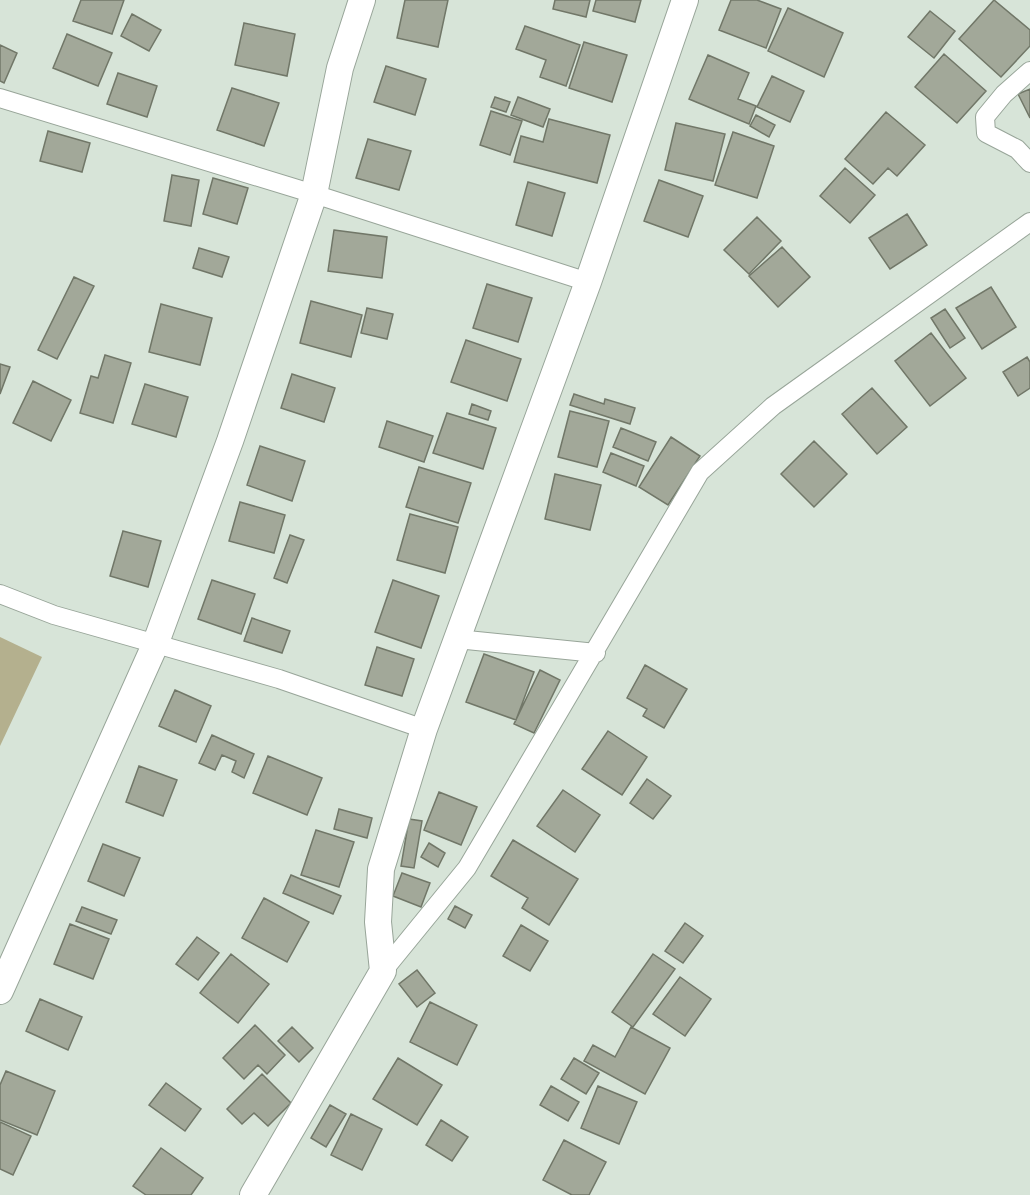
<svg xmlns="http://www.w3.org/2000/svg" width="1030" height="1195" font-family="'Asap Condensed',sans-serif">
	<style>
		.green { fill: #b4b08e }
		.building { fill: #a2a899; stroke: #717768; stroke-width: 1.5 }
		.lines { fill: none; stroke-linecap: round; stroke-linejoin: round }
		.street-casing { stroke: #98a599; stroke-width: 20 }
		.secondary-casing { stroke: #98a599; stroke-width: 28 }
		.street { stroke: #fff; stroke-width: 18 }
		.secondary { stroke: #fff; stroke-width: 26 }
	</style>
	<rect width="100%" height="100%" fill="#d7e4d8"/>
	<!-- green -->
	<path class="green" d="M0,637L42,657L0,746Z"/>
	<!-- building -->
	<path class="building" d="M81,0H124L112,34L73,21Z
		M405,0H448L438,47L397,38Z
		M555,0H590L586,17L553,9Z
		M596,0H641L635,22L593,11Z
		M731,0H757L781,9L766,48L719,30Z
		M994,0L1030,30V46L1001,77L959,39Z
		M788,8L843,33L824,77L768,51Z
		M930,11L955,31L934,58L908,37Z
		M132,14L161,30L149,51L121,36Z
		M244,23L295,34L287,76L235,65Z
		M525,26L580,45L566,86L540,77L546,60L516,49Z
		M67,34L112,53L98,86L53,68Z
		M584,42L627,55L612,102L569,88Z
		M0,45L17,53L4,83L0,81Z
		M944,54L986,91L957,123L915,87Z
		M708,55L749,73L738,99L756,106L749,124L689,99Z
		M386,66L426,79L415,115L374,102Z
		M118,73L157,86L147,117L107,104Z
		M772,76L804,91L790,122L757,107Z
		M232,88L279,103L264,146L217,130Z
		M1030,89V118L1018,94Z
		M495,97L510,102L506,112L491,107Z
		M518,97L550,109L543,127L511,115Z
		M491,111L522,121L510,155L480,145Z
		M886,112L925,145L897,176L888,168L873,184L845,159Z
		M756,115L775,125L769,137L750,126Z
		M549,119L610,135L597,183L514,162L521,136L543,142Z
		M676,123L725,134L713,181L665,170Z
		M48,131L90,143L82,172L40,161Z
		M733,132L774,146L757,198L715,185Z
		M368,139L411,151L399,190L356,178Z
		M845,168L875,195L850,223L820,196Z
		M172,175L199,180L191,226L164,221Z
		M213,178L248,188L237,224L203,214Z
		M659,180L703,196L688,237L644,221Z
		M528,182L565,193L552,236L516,225Z
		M907,214L927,245L890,269L869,238Z
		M757,217L781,241L749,274L724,250Z
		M334,230L387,237L382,278L328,271Z
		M782,247L810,277L778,307L749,276Z
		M199,248L229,257L222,277L193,268Z
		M74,277L94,286L57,359L38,350Z
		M487,284L532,298L518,342L473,328Z
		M991,287L1016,327L982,349L956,308Z
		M311,301L362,315L351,357L300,343Z
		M161,304L212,318L200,365L149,352Z
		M367,308L393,314L387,339L361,333Z
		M945,309L965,338L950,348L931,318Z
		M931,333L966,378L930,406L895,361Z
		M466,340L521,359L507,401L451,382Z
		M105,355L131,363L113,423L80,413L91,376L98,378Z
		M1027,357L1030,362V388L1018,396L1003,372Z
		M0,364L10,367L0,394Z
		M292,374L335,388L324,422L281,408Z
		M33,381L71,400L51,441L13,423Z
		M145,384L188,397L176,437L132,424Z
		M872,388L907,427L877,454L842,414Z
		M574,394L604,404L605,399L635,408L630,424L570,405Z
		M472,404L491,411L488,420L469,414Z
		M570,411L609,421L597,467L558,457Z
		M447,413L496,428L483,469L433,453Z
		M387,421L433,436L424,462L379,447Z
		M621,428L656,442L648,461L613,447Z
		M671,437L700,456L668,505L639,487Z
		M814,441L847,474L814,507L781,474Z
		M260,446L305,461L292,501L247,485Z
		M611,453L644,466L636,486L603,472Z
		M419,467L471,483L458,523L406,507Z
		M555,474L601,485L590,530L545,519Z
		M240,502L285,515L274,553L229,541Z
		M410,514L458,527L445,573L397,560Z
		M123,531L161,541L148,587L110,576Z
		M290,535L304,540L287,583L274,578Z
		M212,580L255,594L241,634L198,619Z
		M393,580L439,596L421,648L375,632Z
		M252,618L290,631L282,653L244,641Z
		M377,647L414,659L402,696L365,685Z
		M484,654L534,672L516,720L466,702Z
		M645,665L687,689L664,728L643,716L647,709L627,698Z
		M540,670L560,680L534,733L514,724Z
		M175,690L211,706L196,742L159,726Z
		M608,731L647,757L622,795L582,769Z
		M212,735L254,754L244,778L232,772L236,761L222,755L215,770L199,763Z
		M268,756L322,778L307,815L253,793Z
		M139,766L177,780L163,816L126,802Z
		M647,779L671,796L653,819L630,803Z
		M563,790L600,815L575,852L537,826Z
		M439,792L477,807L461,845L424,830Z
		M339,809L372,818L367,838L334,829Z
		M409,819L422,821L414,868L401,866Z
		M316,830L354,842L339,887L301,875Z
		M513,840L578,879L549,925L522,908L528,898L491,876Z
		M429,843L445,853L438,867L421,857Z
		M103,844L140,858L124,896L88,881Z
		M402,873L430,883L421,907L393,896Z
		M291,875L341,896L333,914L283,893Z
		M264,898L309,922L287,962L242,938Z
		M455,906L472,915L465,928L448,919Z
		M82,907L117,920L111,934L76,921Z
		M685,923L703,936L683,963L665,951Z
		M70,924L109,939L93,979L54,964Z
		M521,925L548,941L530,971L503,956Z
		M197,937L219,953L198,980L176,964Z
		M231,954L269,984L238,1023L200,993Z
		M653,954L675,969L633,1027L612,1012Z
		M417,970L435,993L417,1007L399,984Z
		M680,977L711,999L685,1036L653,1014Z
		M40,999L82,1017L68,1050L26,1031Z
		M430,1002L477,1025L457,1065L410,1042Z
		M255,1025L285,1055L267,1074L258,1065L244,1079L223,1058Z
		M292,1027L313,1048L299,1062L278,1041Z
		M631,1027L670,1048L645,1094L584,1061L593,1045L615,1057Z
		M398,1058L442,1085L417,1125L373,1099Z
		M574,1058L599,1073L586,1094L561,1079Z
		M6,1071L55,1091L37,1135L0,1120V1085Z
		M262,1074L291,1103L268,1126L254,1113L242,1124L227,1109Z
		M166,1083L201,1109L185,1131L149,1105Z
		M551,1086L579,1102L568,1121L540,1105Z
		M598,1086L637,1102L619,1144L581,1128Z
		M330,1105L346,1114L326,1147L311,1138Z
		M351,1114L382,1129L362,1170L331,1155Z
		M441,1120L468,1137L452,1161L426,1145Z
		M0,1122L31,1136L13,1175L0,1169Z
		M564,1140L606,1162L589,1195H572L543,1180Z
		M161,1148L203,1178L191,1195H146L133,1186Z"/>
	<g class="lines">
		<defs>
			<path id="street" d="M1030,71L1004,94L985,117L986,133L1017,149L1030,163
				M0,98L314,194L588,282
				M0,594L54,615L279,679L424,729
				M457,639L596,653
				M383,971L467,868L700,472L773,406L1030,222"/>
			<path id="secondary" d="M0,991L155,645L230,441L314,194L340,68L362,0
				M253,1195L383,971L378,922L381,869L424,729L588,282L685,0"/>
		</defs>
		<!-- street casing -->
		<use href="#street" class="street-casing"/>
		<!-- secondary casing -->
		<use href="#secondary" class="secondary-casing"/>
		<!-- street -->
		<use href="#street" class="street"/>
		<!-- secondary -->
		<use href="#secondary" class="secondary"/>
	</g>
</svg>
